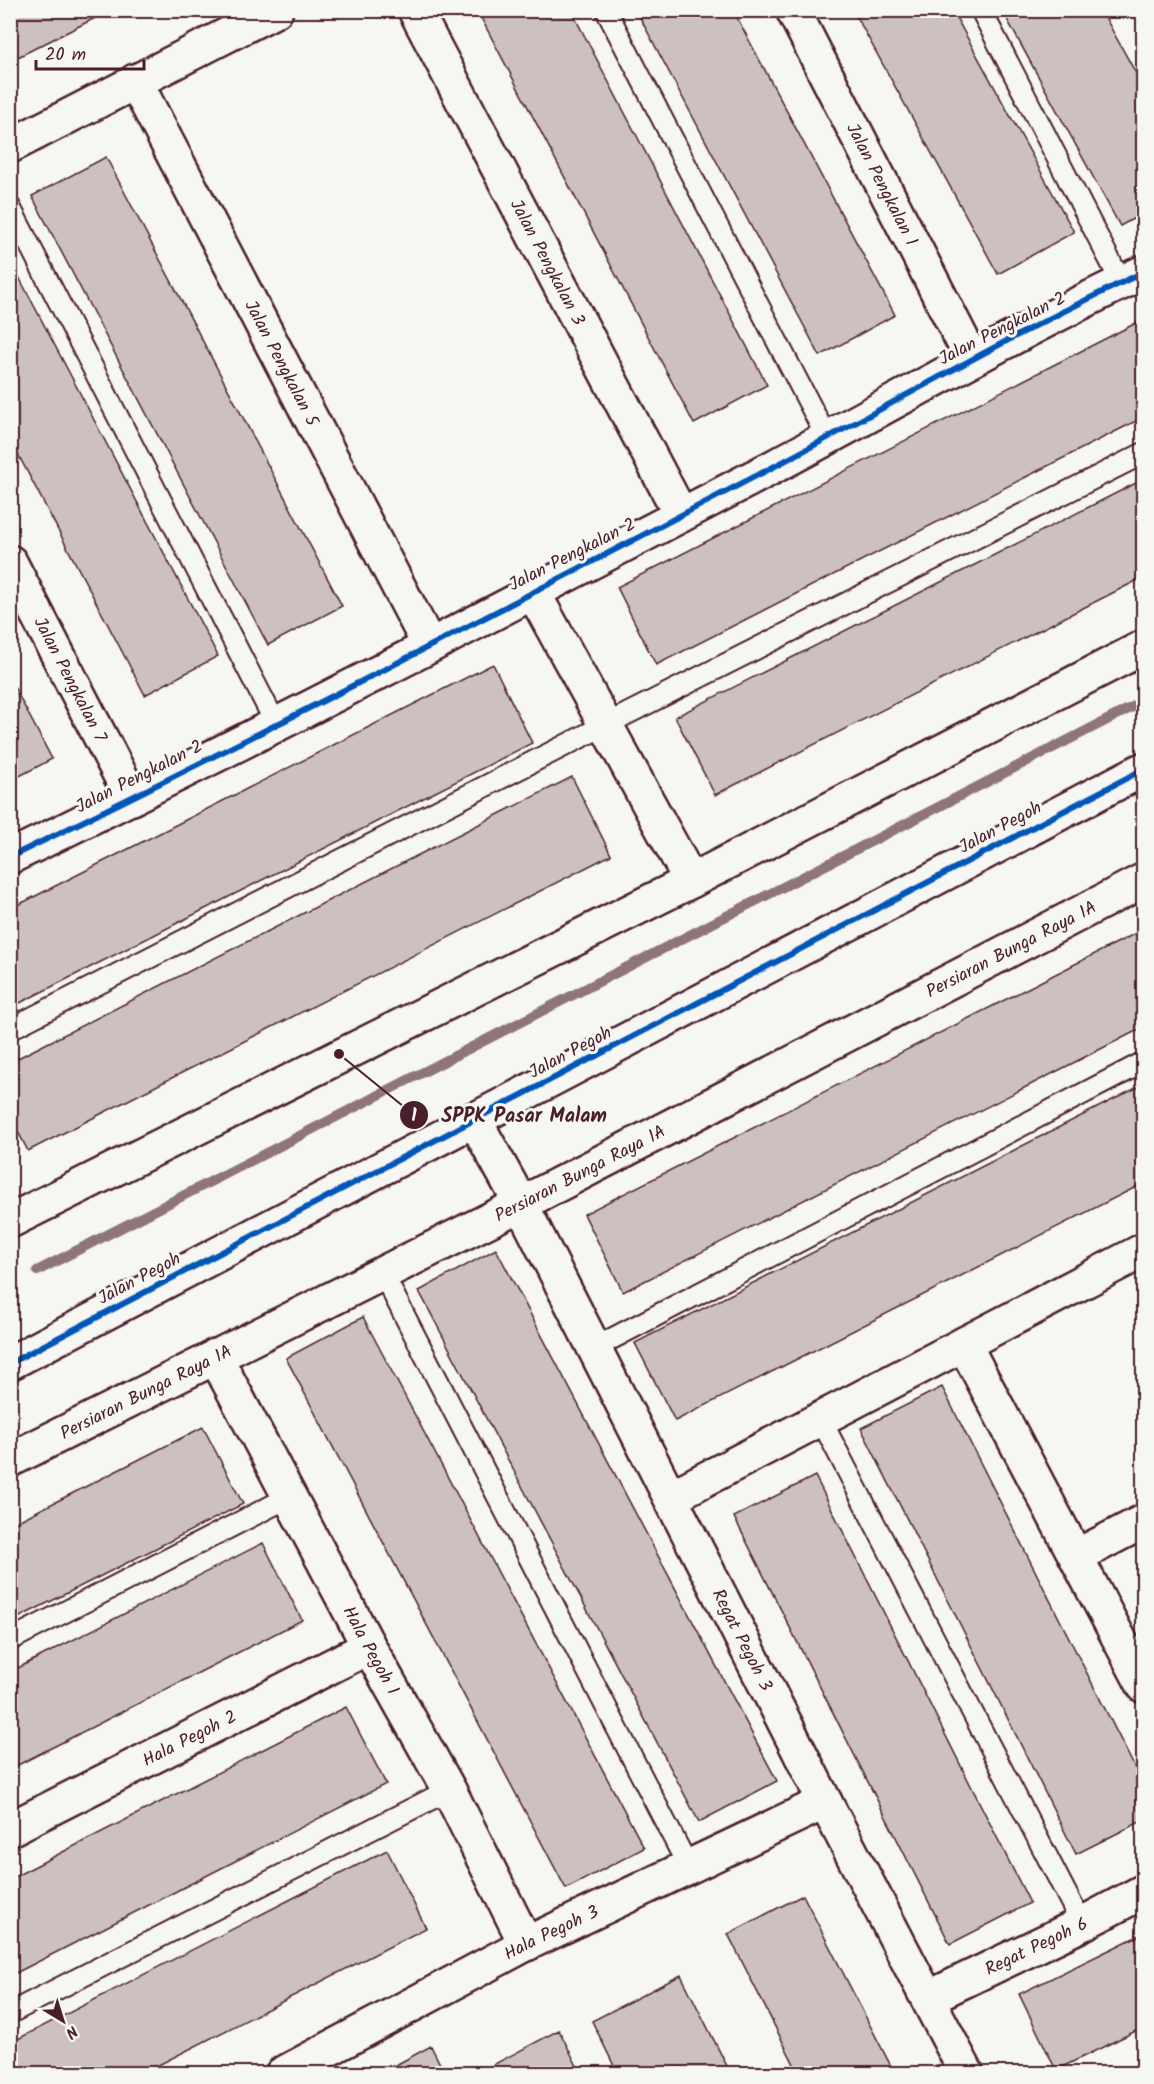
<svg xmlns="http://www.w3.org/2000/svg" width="1154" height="2084" font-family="Kalam,sans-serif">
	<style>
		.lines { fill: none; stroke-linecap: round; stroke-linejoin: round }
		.stream { stroke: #8e747a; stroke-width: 10 }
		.building { fill: #ccc1c0; stroke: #4a1f2b; stroke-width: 1.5 }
		.lane-casing { stroke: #4a1f2b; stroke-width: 24 }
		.street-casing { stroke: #4a1f2b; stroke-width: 38 }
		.secondary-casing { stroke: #4a1f2b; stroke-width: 38 }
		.lane { stroke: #f6f6f2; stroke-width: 20 }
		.street { stroke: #f6f6f2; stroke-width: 33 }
		.secondary { stroke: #f6f6f2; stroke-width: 33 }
		.cycleway-casing { stroke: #f6f6f2; stroke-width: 10 }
		.cycleway { stroke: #0057b8; stroke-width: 6 }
		.labels { text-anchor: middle; stroke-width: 6; stroke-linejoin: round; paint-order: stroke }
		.street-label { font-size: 18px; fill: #4a1f2b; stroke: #f6f6f2 }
		.leader { fill: none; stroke: #4a1f2b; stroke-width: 2 }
		.callout-dot { fill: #4a1f2b; stroke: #f6f6f2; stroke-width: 2 }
		.mark-label { font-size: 18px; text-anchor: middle; font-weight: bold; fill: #fff }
		.callout-label { font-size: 20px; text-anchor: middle; font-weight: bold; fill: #4a1f2b; stroke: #f6f6f2; stroke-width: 6; stroke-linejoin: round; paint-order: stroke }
	</style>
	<rect width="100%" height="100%" fill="#f6f6f2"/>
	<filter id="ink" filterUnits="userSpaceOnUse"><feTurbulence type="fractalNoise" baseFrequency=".0167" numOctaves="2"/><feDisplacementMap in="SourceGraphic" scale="12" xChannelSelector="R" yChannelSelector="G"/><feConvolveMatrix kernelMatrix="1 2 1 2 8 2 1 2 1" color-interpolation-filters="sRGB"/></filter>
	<g filter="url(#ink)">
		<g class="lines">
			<!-- stream -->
			<path class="stream" d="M37,1271L1144,701"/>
		</g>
		<!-- building -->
		<path class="building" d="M10,10H111L10,61Z
			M477,10H571L767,385L694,424Z
			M636,10H733L895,315L820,356Z
			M853,10H952L1074,232L998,274Z
			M1002,10H1101L1144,88V213L1120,226Z
			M106,157L342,606L268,645L32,196Z
			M10,260L218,656L145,695L10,439Z
			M1144,319V417L656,665L617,587Z
			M1144,479V577L715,795L675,717Z
			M493,664L532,743L10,1008V909Z
			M10,679L52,759L10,781Z
			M572,777L611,855L28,1151L10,1116V1062Z
			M1144,929V1027L623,1292L584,1214Z
			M1144,1084V1183L675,1421L635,1343Z
			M496,1249L777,1781L699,1822L419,1291Z
			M363,1317L644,1848L566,1889L286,1358Z
			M942,1387L1144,1786V1820L1076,1854L861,1428Z
			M203,1427L243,1504L10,1622V1525Z
			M815,1476L1030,1903L950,1944L734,1517Z
			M263,1543L302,1620L10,1769V1672Z
			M346,1707L386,1784L10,1976V1879Z
			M387,1850L426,1928L141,2074H10V2043Z
			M803,1895L895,2074H799L728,1934Z
			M1144,1933V2027L1056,2070L1019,1994Z
			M681,1975L731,2074H618L592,2021Z
			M559,2030L581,2074H476Z
			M431,2046L445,2074H379Z"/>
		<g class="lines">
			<defs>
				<path id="lane" d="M606,10L827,438
					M981,10L1121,282
					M10,207L276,724
					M10,1029L605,725L1144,453
					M382,1272L688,1866
					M594,1348L1144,1062
					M820,1418L1082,1924
					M10,1640L289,1497
					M10,2013L449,1790
					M1142,2074L1144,2073"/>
				<g id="street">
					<path id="s1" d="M415,10L681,515"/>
					<path id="s2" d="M793,10L972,359"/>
					<path id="s3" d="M135,81L429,645"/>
					<path d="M10,146L276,10"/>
					<path id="s4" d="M10,562L132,798"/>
					<path d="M533,592L691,881"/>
					<path d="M10,857C268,732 521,599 775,466C898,401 1018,331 1144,272"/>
					<path id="s5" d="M474,1119L521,1204L825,1802L967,2074"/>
					<path d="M10,1221L691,881L1144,647"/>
					<path d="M964,1344L1144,1686"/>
					<path id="s6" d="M215,1356L369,1647L449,1790L526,1944"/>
					<path id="s7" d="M10,1460L521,1204L1144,880"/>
					<path d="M671,1497L1144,1250"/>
					<path d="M1077,1556L1144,1521"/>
					<path id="s8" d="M10,1829L369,1647"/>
					<path id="s9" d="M928,1998L1082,1924L1144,1891"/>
					<path id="s10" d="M282,2074L526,1944L825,1802"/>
				</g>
				<path id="secondary" d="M10,1363L1144,769"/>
			</defs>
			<!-- lane casing -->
			<use href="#lane" class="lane-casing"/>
			<!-- street casing -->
			<use href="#street" class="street-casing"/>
			<!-- secondary casing -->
			<use href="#secondary" class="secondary-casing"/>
			<!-- lane -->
			<use href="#lane" class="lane"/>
			<!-- street -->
			<use href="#street" class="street"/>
			<!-- secondary -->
			<use href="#secondary" class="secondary"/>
			<defs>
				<path id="cycleway" d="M10,857C268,732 521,599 775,466C898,401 1018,331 1144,272
					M10,1363L1144,769"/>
			</defs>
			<!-- cycleway casing -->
			<use href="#cycleway" class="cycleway-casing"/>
			<!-- cycleway -->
			<use href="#cycleway" class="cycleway"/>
		</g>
	</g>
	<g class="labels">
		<!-- street labels -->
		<g class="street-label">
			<text dy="6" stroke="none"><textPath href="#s2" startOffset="196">Jalan Pengkalan 1</textPath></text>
			<text dy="6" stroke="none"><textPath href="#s1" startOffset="285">Jalan Pengkalan 3</textPath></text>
			<text transform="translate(1002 328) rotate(-27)" y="6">Jalan Pengkalan 2</text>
			<text dy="6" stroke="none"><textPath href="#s3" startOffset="318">Jalan Pengkalan 5</textPath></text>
			<text transform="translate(572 554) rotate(-27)" y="6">Jalan Pengkalan 2</text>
			<text dy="6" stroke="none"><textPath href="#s4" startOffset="132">Jalan Pengkalan 7</textPath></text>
			<text transform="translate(139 776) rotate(-27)" y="6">Jalan Pengkalan 2</text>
			<text transform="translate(1000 827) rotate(-28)" y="6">Jalan Pegoh</text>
			<text dy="6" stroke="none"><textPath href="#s7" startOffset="1124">Persiaran Bunga Raya 1A</textPath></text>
			<text transform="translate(570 1052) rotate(-28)" y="6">Jalan Pegoh</text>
			<text dy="6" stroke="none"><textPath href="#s7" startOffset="638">Persiaran Bunga Raya 1A</textPath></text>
			<text transform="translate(139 1278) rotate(-28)" y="6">Jalan Pegoh</text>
			<text dy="6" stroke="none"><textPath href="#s7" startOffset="152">Persiaran Bunga Raya 1A</textPath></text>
			<text dy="6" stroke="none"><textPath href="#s5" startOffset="586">Regat Pegoh 3</textPath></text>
			<text dy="6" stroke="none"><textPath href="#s6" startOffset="333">Hala Pegoh 1</textPath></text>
			<text dy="6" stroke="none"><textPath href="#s8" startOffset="201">Hala Pegoh 2</textPath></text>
			<text dy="6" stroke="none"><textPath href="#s10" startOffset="304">Hala Pegoh 3</textPath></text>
			<text dy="6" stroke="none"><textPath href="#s9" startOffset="120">Regat Pegoh 6</textPath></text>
		</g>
	</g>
	<!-- callouts -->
	<path class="leader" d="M339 1054L414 1115"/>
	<g class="callout-dot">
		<circle cx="339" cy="1054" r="6"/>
		<circle cx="414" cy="1115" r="15"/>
	</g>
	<g class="mark-label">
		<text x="414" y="1121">1</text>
	</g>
	<g class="callout-label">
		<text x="524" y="1122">SPPK Pasar Malam</text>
	</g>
	<!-- margin -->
	<rect width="1154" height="2084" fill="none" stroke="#f6f6f2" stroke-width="36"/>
	<rect x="18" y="18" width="1118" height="2048" fill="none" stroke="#4a1f2b" stroke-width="2" filter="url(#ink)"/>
	<!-- north arrow -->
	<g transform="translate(63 2021) rotate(142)" stroke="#f6f6f2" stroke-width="4.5" paint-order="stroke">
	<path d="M0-4.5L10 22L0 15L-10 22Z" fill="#4a1f2b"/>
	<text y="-9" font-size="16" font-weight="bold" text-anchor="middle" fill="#4a1f2b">N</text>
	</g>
	<!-- scale -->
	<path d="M36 60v9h108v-9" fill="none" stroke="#4a1f2b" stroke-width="3"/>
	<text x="45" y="60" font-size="18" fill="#4a1f2b" stroke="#f6f6f2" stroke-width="4.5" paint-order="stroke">20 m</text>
</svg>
